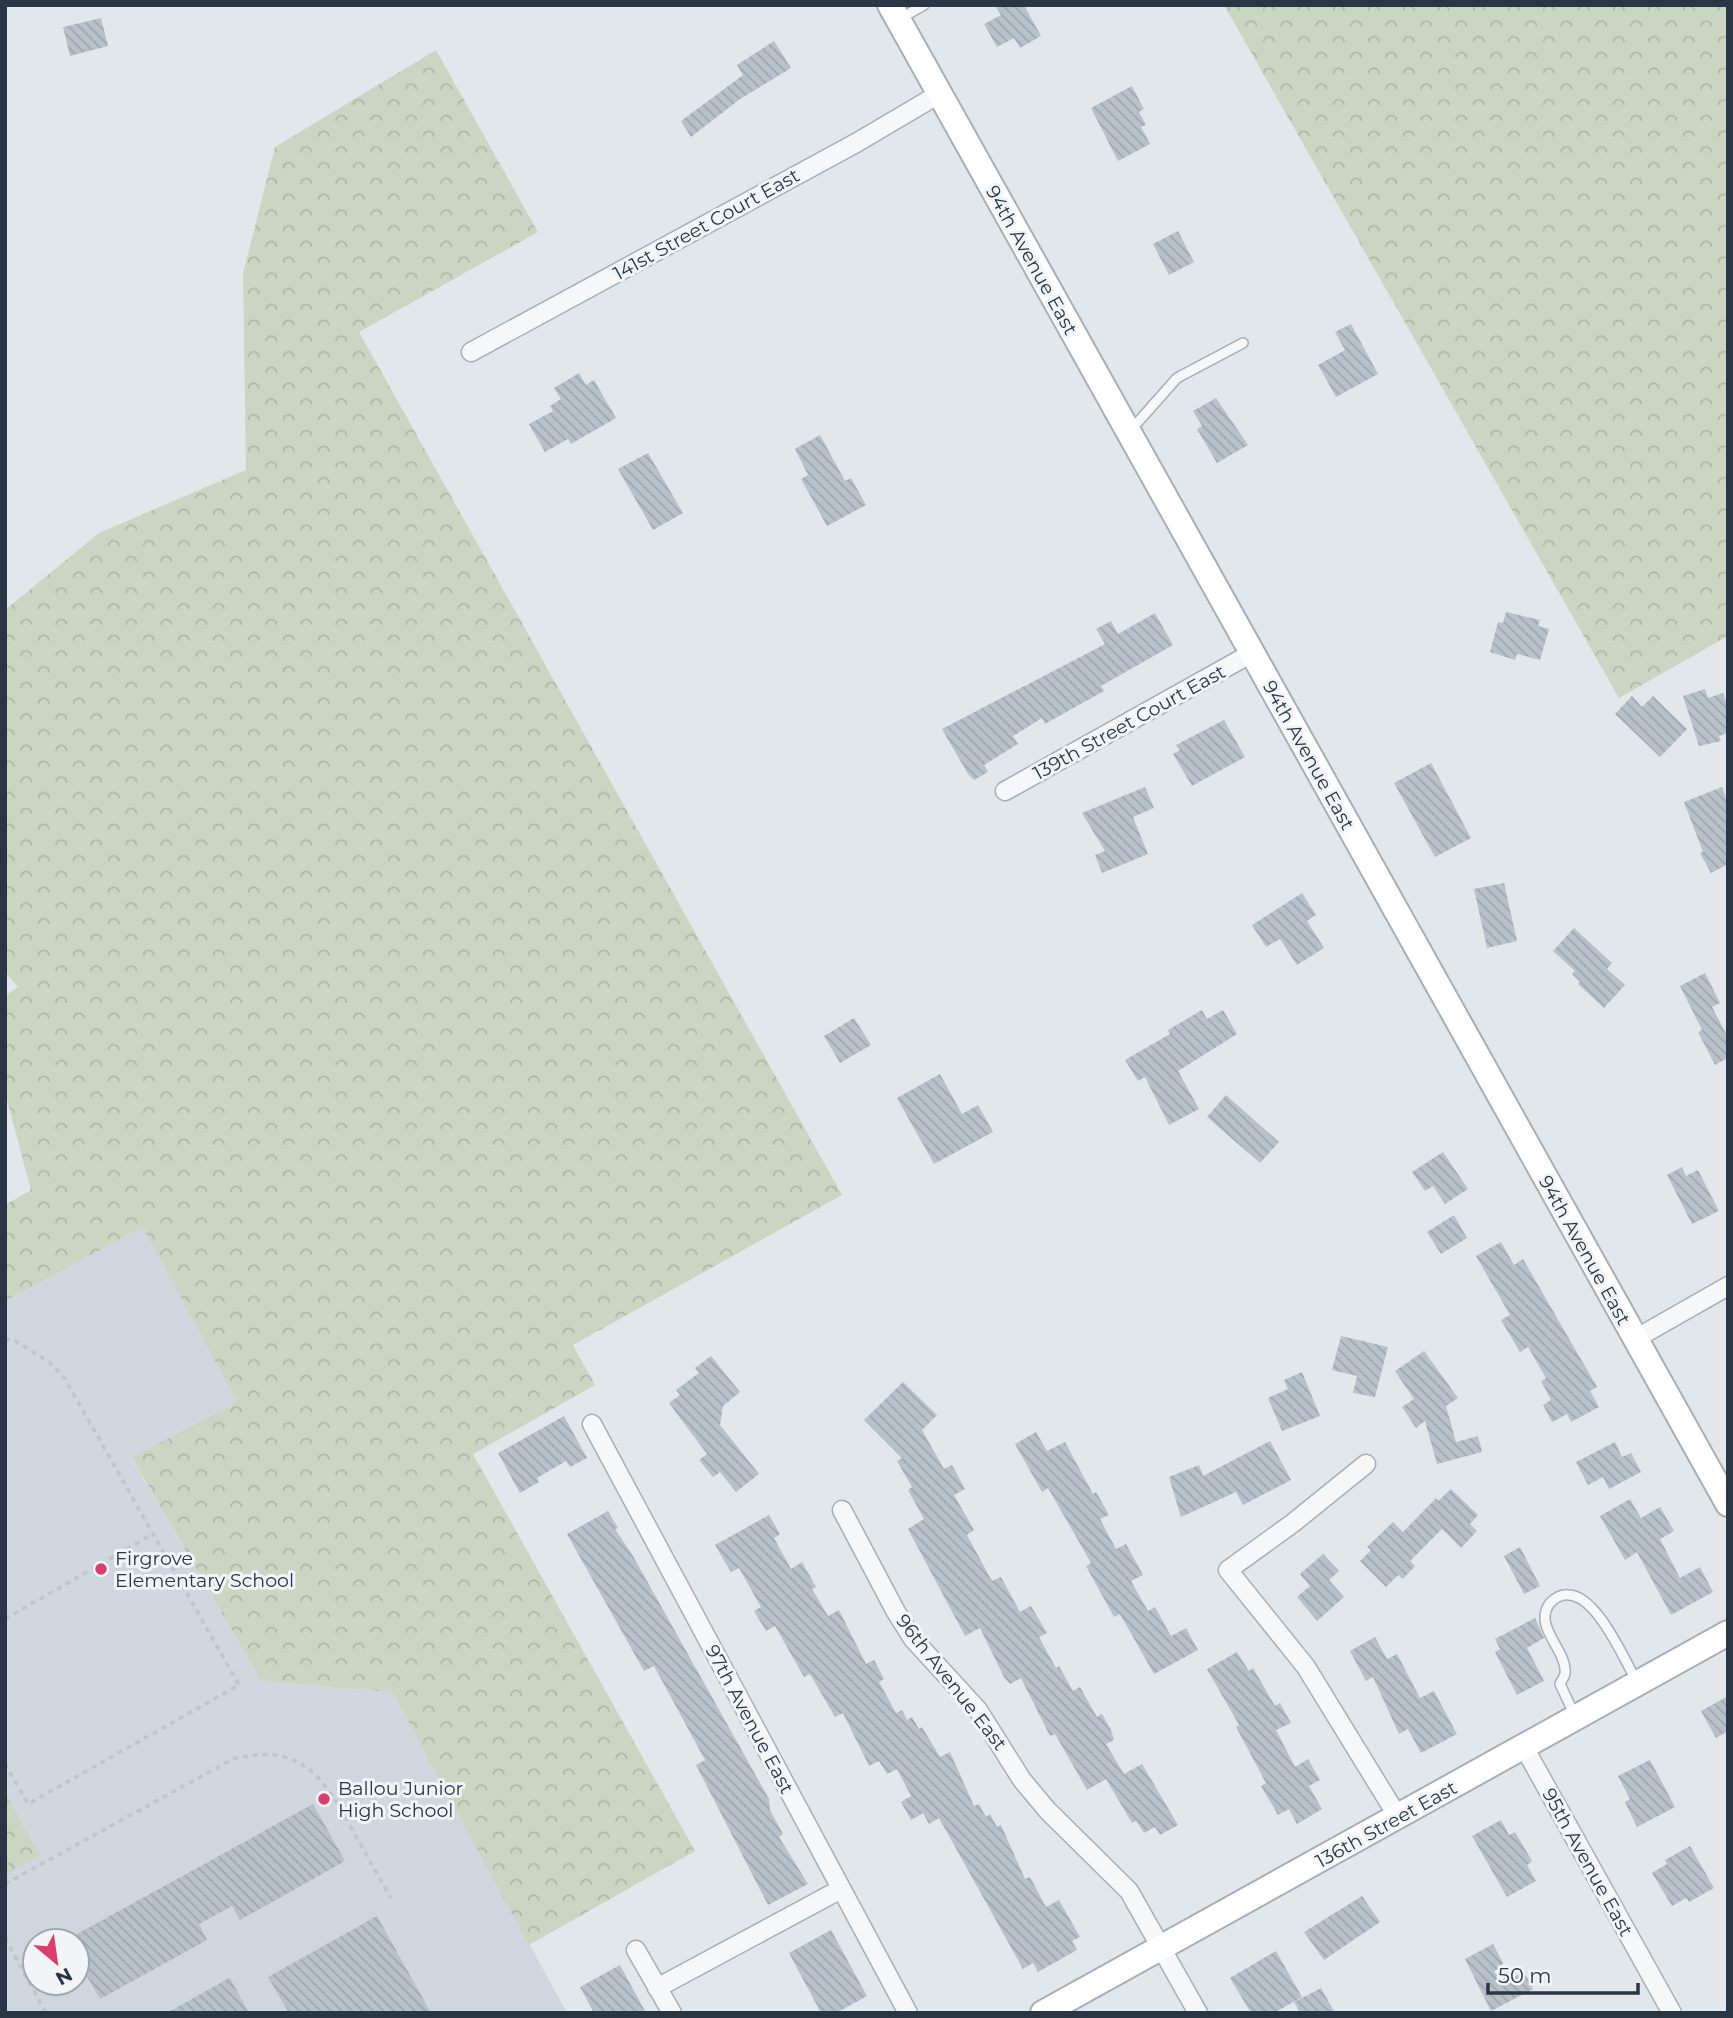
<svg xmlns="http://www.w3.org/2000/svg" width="1733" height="2018" font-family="Montserrat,sans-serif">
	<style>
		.built { fill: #cfd6de; fill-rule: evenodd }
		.forest { fill: url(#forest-crowns) }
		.building { fill: url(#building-back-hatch) }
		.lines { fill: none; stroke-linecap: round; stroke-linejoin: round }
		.lane-casing { stroke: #a6aeb6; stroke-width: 12 }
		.street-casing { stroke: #a6aeb6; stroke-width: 21 }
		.secondary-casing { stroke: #a6aeb6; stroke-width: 28 }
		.path { stroke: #c0c5ca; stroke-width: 3.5; stroke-dasharray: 5 5; stroke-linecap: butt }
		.lane { stroke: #f5f7f9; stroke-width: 9 }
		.street { stroke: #f5f7f9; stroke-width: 18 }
		.secondary { stroke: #fff; stroke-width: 24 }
		.poi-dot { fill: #da3d69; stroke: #f2f5f8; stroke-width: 2.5 }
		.labels { text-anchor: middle; stroke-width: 6; stroke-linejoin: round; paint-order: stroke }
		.street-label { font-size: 19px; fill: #283645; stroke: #f2f5f8 }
		.poi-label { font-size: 19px; fill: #283645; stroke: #f2f5f8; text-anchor: start }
	</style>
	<defs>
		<pattern id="forest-crowns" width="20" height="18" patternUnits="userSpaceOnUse" patternTransform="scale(1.75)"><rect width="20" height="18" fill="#cad6c2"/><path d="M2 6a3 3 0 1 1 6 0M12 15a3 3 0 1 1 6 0" fill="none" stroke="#aeb8a8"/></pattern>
		<pattern id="building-back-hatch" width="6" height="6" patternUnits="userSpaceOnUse" patternTransform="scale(1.75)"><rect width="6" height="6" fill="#b8c1ca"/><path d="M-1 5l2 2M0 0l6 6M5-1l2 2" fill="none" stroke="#9ea6af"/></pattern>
	</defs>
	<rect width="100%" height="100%" fill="#e2e7eb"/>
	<!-- built -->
	<path class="built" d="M143,1226L237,1402L132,1459L261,1681L392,1692L567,2013H5V1301ZM35,1941H77V1983H35Z"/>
	<!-- forest -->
	<path class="forest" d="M1224,5H1728V636L1619,698Z
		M436,50L538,232L359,332L842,1195L573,1345L595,1385L473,1454L695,1851L529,1945L392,1692L261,1681L132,1458L237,1402L143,1227L5,1301V1205L31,1190L5,1093V996L18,987L5,972V610L99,533L246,470L243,274L275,147Z
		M5,1793L40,1856L5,1875Z"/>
	<!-- building -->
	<path class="building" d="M995,5H1024L1041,36L1020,48L1014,38L997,47L984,24L1001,15Z
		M101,18L108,46L70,56L63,27Z
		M774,41L791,68L740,99L691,137L681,121L743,75L737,65Z
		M1132,86L1144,109L1139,112L1146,125L1141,127L1150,144L1118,161L1091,108Z
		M1178,231L1194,262L1169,275L1153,244Z
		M1351,324L1378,374L1336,397L1318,365L1345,350L1335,332Z
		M579,373L586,385L594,380L616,418L571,444L568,439L545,452L529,424L553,411L550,406L561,399L554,388Z
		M1216,398L1248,445L1217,463L1197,429L1202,426L1193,411Z
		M820,435L845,481L851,478L866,505L827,526L801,479L808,475L795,449Z
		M648,453L683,513L653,530L618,469Z
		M1506,612L1540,620L1538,626L1549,629L1540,660L1517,654L1515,660L1490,652L1498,622L1503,623Z
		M1155,613L1173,645L1101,686L1104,691L1045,724L1042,718L1013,736L1018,744L984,765L988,772L974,780L968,774L942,729L1105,644L1096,629L1111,621L1118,634Z
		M1705,689L1708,698L1723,693L1728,707V733L1719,736L1721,741L1699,746L1683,696Z
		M1632,696L1642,707L1653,696L1687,729L1660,757L1615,714Z
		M1224,720L1245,757L1192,786L1173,754L1180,750L1176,745Z
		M1431,763L1471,838L1435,857L1394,783Z
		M1145,787L1154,808L1133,817L1148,854L1102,873L1095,855L1105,851L1082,813Z
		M1722,787L1728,803V864L1711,873L1700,853L1703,852L1684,802Z
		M1504,883L1517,941L1487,948L1474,889Z
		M1302,893L1316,915L1307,921L1324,948L1297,965L1280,939L1266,947L1252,925Z
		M1574,928L1612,963L1607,969L1625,985L1604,1008L1578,984L1580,982L1572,974L1575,971L1553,951Z
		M1705,973L1720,1003L1712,1007L1728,1037V1058L1715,1065L1698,1032L1702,1030L1680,986Z
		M1202,1010L1207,1019L1223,1010L1237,1034L1178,1071L1199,1109L1169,1125L1145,1077L1138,1081L1125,1060L1170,1034L1168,1030Z
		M854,1018L871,1045L840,1063L824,1036Z
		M940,1074L962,1114L978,1105L993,1132L934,1164L897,1098Z
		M1226,1095L1279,1142L1260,1163L1207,1117Z
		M1443,1152L1468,1189L1445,1204L1433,1186L1425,1191L1412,1172Z
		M1682,1167L1686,1176L1698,1170L1719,1211L1692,1224L1667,1175Z
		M1454,1215L1467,1238L1441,1254L1427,1232Z
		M1501,1242L1514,1265L1523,1259L1597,1387L1590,1391L1599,1407L1571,1422L1567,1414L1552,1422L1543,1405L1551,1400L1541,1381L1546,1378L1528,1347L1520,1352L1501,1320L1510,1315L1476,1256Z
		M1341,1336L1388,1347L1375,1397L1353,1393L1357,1376L1332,1370Z
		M1424,1351L1458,1398L1446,1406L1456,1442L1478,1436L1482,1452L1437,1464L1425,1421L1416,1428L1402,1407L1414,1399L1395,1371Z
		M711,1356L740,1392L723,1406L720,1425L759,1474L736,1492L720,1472L713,1477L699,1460L707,1454L669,1403L680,1395L676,1390L699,1373L695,1368Z
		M1302,1372L1320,1416L1282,1431L1268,1398L1288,1389L1284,1380Z
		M903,1382L937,1415L922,1430L944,1469L952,1465L965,1489L954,1495L974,1530L967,1535L992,1581L1001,1577L1020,1612L1031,1606L1047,1633L1039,1637L1056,1668L1059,1666L1073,1691L1080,1687L1097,1717L1102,1714L1111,1730L1114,1740L1106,1744L1124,1774L1142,1764L1178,1825L1160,1835L1155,1827L1144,1833L1136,1821L1132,1823L1106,1779L1087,1790L1055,1734L1050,1736L1021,1678L1010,1684L1004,1677L980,1628L965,1636L908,1529L924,1519L908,1490L912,1487L897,1461L902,1458L864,1420Z
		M564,1416L587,1458L570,1467L566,1461L537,1478L539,1482L520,1493L498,1453Z
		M1036,1432L1047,1451L1065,1442L1093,1494L1096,1492L1109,1515L1100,1519L1116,1549L1126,1544L1143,1575L1131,1581L1148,1611L1155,1607L1171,1636L1186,1628L1198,1650L1154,1674L1120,1614L1114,1617L1086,1566L1091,1563L1048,1488L1042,1492L1015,1444Z
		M1270,1441L1291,1480L1243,1505L1236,1492L1181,1517L1169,1477L1199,1465L1203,1476Z
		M1615,1442L1622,1457L1631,1453L1641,1472L1609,1489L1603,1477L1588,1485L1576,1462Z
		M1451,1489L1478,1515L1470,1524L1477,1531L1461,1548L1442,1529L1410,1561L1415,1566L1403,1579L1398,1575L1386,1587L1360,1561L1371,1550L1367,1547L1393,1522L1403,1532L1436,1498L1438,1501Z
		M1630,1499L1641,1518L1660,1507L1674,1531L1660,1539L1680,1578L1700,1567L1713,1592L1671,1615L1637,1552L1625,1560L1600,1516Z
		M608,1511L618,1528L615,1529L633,1556L769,1799L770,1810L783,1834L779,1837L808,1884L768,1905L696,1765L705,1760L654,1666L644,1671L567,1534Z
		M769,1515L780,1534L774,1538L791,1569L802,1562L816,1587L812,1589L828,1616L839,1610L866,1664L874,1660L884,1679L879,1682L896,1713L902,1710L907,1720L912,1717L919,1729L922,1727L940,1757L950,1752L974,1806L979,1804L986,1817L990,1814L997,1827L1001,1825L1025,1879L1030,1877L1046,1907L1059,1900L1080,1937L1072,1941L1077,1950L1038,1972L1033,1963L1023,1969L939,1818L929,1824L923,1813L911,1820L901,1802L911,1796L897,1769L887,1774L879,1761L869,1766L843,1713L835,1717L810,1674L804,1677L775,1626L766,1631L754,1611L761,1607L739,1568L731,1572L715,1545Z
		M1520,1547L1540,1586L1524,1594L1504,1556Z
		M1323,1554L1339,1571L1329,1580L1344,1597L1317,1621L1297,1597L1310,1586L1300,1574Z
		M1535,1618L1544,1638L1527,1648L1544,1681L1517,1695L1495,1652L1500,1649L1495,1639Z
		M1375,1637L1387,1659L1397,1654L1420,1698L1434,1691L1457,1734L1421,1753L1408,1729L1399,1734L1373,1677L1366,1681L1350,1651Z
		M1237,1652L1249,1671L1253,1668L1275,1706L1280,1703L1291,1723L1276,1730L1295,1767L1308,1759L1320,1780L1309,1786L1322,1809L1297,1824L1289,1809L1278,1815L1261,1786L1266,1783L1236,1727L1239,1725L1207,1669Z
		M1728,1696V1731L1716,1738L1701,1711Z
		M1650,1760L1675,1807L1637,1827L1625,1802L1630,1799L1618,1776Z
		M313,1804L345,1861L240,1920L232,1906L199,1924L207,1940L100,1999L77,1959V1934Z
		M1501,1820L1509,1835L1515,1832L1532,1861L1527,1865L1536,1881L1507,1897L1472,1836Z
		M1690,1846L1714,1888L1689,1902L1686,1898L1672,1906L1652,1873L1667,1864L1665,1860Z
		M1362,1896L1380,1922L1324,1960L1304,1932Z
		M377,1916L431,2013H289L268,1977Z
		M831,1930L867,1996L836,2013H821L789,1953Z
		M1493,1944L1511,1978L1524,1972L1533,1989L1491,2011L1465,1959Z
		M1276,1951L1302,1997L1274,2013H1251L1230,1978Z
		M620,1965L646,2013H594L580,1987Z
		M230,1978L249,2013H167L229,1978Z
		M1321,1988L1335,2013H1300L1294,2002Z"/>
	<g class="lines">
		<defs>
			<path id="lane" d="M901,18L924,5
				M1130,431L1177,378L1243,343
				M1575,1716L1560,1684C1561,1681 1564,1678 1565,1674C1568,1650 1532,1627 1550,1603C1555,1598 1562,1594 1569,1595C1597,1596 1624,1659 1637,1682"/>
			<path id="street" d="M471,352L856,143L939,94
				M1005,791L1252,653
				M1635,1339L1728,1286
				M592,1424L908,2013
				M1366,1464L1293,1523L1228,1570L1306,1667L1398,1817
				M842,1510L896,1612L913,1639L978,1710L1022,1780L1048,1811L1129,1891L1198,2013
				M1524,1747L1672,2013
				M636,1950L672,2013
				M657,1988L841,1889"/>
			<path id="secondary" d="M890,5L1728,1504
				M1043,2013L1728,1633"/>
		</defs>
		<!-- lane casing -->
		<use href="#lane" class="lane-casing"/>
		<!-- street casing -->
		<use href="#street" class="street-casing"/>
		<!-- secondary casing -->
		<use href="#secondary" class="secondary-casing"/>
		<!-- path -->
		<path class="path" d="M5,1340L12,1339L49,1362L65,1379L239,1685L28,1804L5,1764
			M5,1619L153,1534
			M5,1884L233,1759C299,1742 322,1775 351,1827C364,1851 377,1874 391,1898
			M5,1938L46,2013"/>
		<!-- lane -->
		<use href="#lane" class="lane"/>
		<!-- street -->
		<use href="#street" class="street"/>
		<!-- secondary -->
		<use href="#secondary" class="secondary"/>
	</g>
	<!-- markers -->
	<g class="poi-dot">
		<circle cx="101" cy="1569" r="7"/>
		<circle cx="324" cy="1799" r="7"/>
	</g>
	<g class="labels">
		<!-- street labels -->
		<g class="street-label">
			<text transform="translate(706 224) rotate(-29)" y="7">141st Street Court East</text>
			<text transform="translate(1032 260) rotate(61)" y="7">94th Avenue East</text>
			<text transform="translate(1129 722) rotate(-29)" y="7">139th Street Court East</text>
			<text transform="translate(1309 755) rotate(61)" y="7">94th Avenue East</text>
			<text transform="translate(1585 1250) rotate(61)" y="7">94th Avenue East</text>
			<text transform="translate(952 1682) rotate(52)" y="7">96th Avenue East</text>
			<text transform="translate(750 1719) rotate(62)" y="7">97th Avenue East</text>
			<text transform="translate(1386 1824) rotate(-29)" y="7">136th Street East</text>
			<text transform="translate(1588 1862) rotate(61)" y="7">95th Avenue East</text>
		</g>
		<!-- poi labels -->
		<g class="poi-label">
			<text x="115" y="1565">Firgrove<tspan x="115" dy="22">Elementary School</tspan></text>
			<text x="338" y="1795">Ballou Junior<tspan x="338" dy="22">High School</tspan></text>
		</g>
	</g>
	<!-- border -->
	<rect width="1733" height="2018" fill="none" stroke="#283645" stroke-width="14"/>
	<!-- north arrow -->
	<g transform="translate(56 1962) rotate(151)"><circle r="33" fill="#f2f5f8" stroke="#a1a9b0" stroke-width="2"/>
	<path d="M0-5L12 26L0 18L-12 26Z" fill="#da3d69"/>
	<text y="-10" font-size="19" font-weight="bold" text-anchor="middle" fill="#283645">N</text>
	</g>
	<!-- scale -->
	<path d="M1488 1983v10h150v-10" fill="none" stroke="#283645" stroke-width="3.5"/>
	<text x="1498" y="1983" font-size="21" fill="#283645" stroke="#f2f5f8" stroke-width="5" paint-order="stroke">50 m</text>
</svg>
